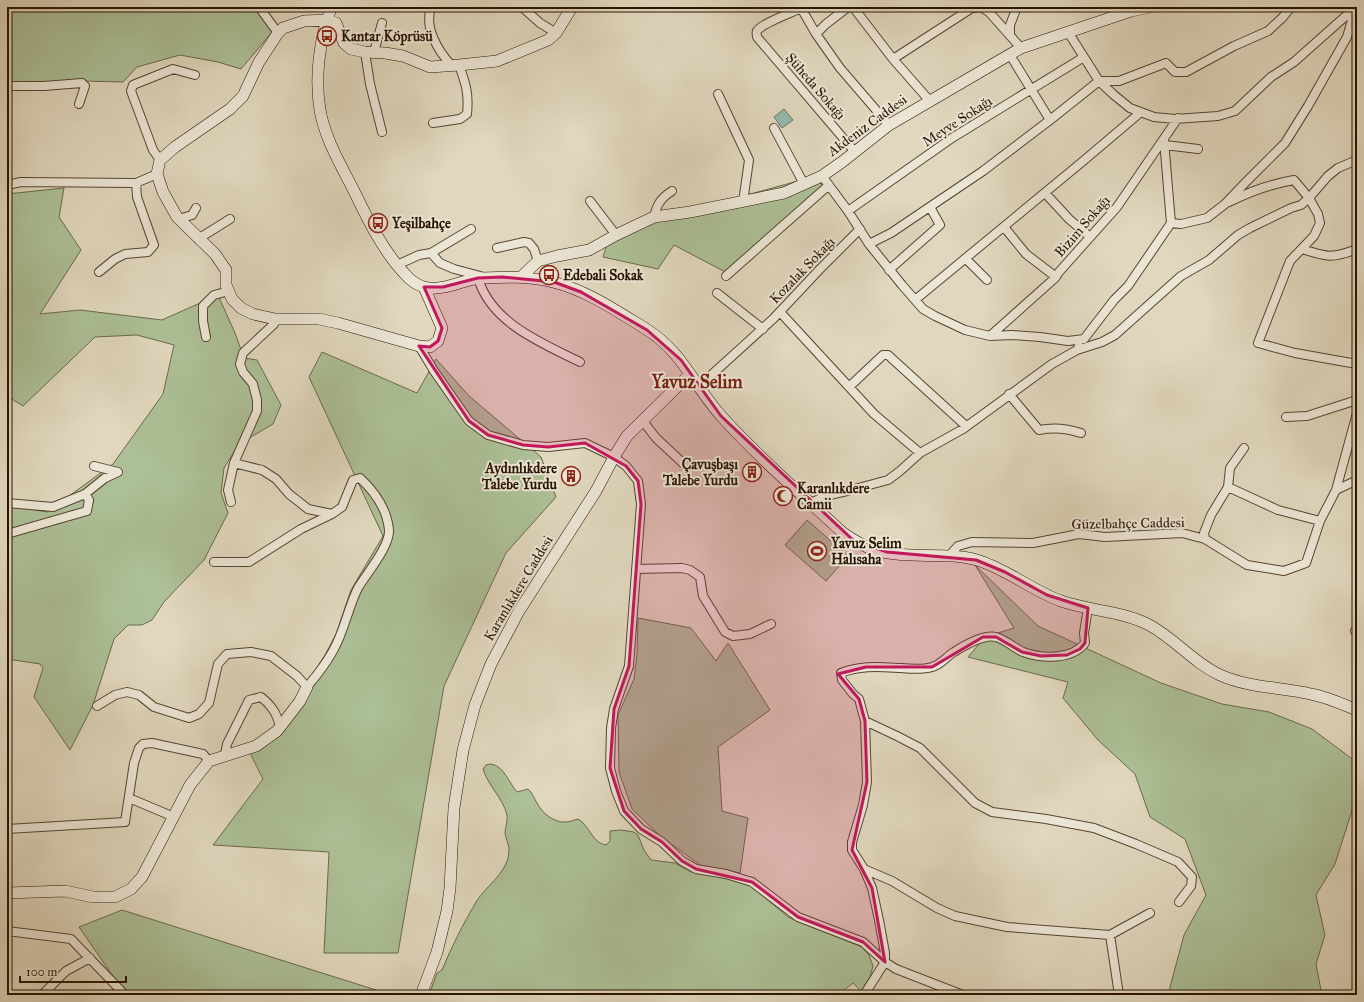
<svg xmlns="http://www.w3.org/2000/svg" width="1364" height="1002" font-family="'IM FELL Great Primer',serif">
	<style>
		.green { fill: #acbf96; stroke: #6a694c }
		.water { fill: #94baae; stroke: #697769 }
		.lines { fill: none; stroke-linecap: round; stroke-linejoin: round }
		.street-casing { stroke: #574430; stroke-width: 10 }
		.secondary-casing { stroke: #291301; stroke-width: 12 }
		.street { stroke: #ebe5d5; stroke-width: 8 }
		.secondary { stroke: #ebe5d5; stroke-width: 11 }
		.marked { fill: #c2185b; fill-opacity: 0.2; stroke: #c2185b; stroke-width: 3; stroke-linejoin: round }
		.labels { text-anchor: middle; stroke-width: 4; stroke-linejoin: round; paint-order: stroke }
		.poi-label { font-size: 14px; font-weight: bold; fill: #291301; stroke: #ebe5d5; text-anchor: start }
		.street-label { font-size: 14px; fill: #291301; stroke: #ebe5d5 }
		.district-label { font-size: 18px; font-weight: bold; fill: #7a1f14; stroke: #ebe5d5 }
	</style>
	<rect width="100%" height="100%" fill="#e0d7be"/>
	<filter id="stains"><feTurbulence type="fractalNoise" baseFrequency=".005" numOctaves="4"/><feColorMatrix values="0 0 0 0 .2 0 0 0 0 .09 0 0 0 0 .02 0 0 0 .5 -.17"/></filter>
	<radialGradient id="worn" r=".72"><stop offset=".6" stop-color="#630" stop-opacity="0"/><stop offset="1" stop-color="#630" stop-opacity=".3"/></radialGradient>
	<!-- green -->
	<path class="green" d="M7,7H262L273,31L241,69L218,62L180,55L137,67L123,82L83,81L7,88Z
		M809,178L826,186L729,274L674,245L658,269L603,257L609,237L637,225Z
		M64,188L59,217L81,250L40,314L80,310L162,320L218,295L235,333L244,358L257,360L281,405L273,424L239,444L224,468L221,493L228,513L204,560L164,602L152,620L142,625H128L114,639L93,705L70,750L34,697L43,668L40,664L7,659V505L47,512L113,464L163,394L174,345L137,335L95,337L23,406L7,396V194Z
		M322,352L417,393L436,359L469,396L541,457L556,497L506,553L444,686L398,953H324L329,852L213,845L263,779L246,745L275,732L325,655L336,634L351,590L383,536L309,377Z
		M807,520L848,556L826,581L785,545Z
		M975,565L1038,626L1161,683L1222,704L1269,712L1312,729L1355,761L1357,767V795L1335,864L1316,895L1325,935L1316,964L1322,995H1170V987L1184,935L1206,895L1185,839L1150,817L1135,774L1098,740L1063,698L1068,682L968,657L985,637L1014,628Z
		M638,618L691,628L716,661L728,643L770,710L718,747L722,811L748,818L740,873L700,865L659,835L632,809L619,772L618,715L634,679L637,654Z
		M491,764C504,766 509,783 517,792L528,789C533,794 534,798 537,803C542,813 554,823 566,822C570,822 574,820 578,819C590,826 592,843 606,845L610,841V831L621,830L634,832L638,835L644,850L651,860L675,863L691,872L713,875L749,884L788,917L862,947L869,955L873,966L870,977L861,991L853,983L838,995L828,992L821,995H429L437,973L442,970C452,946 463,924 476,902C487,884 510,872 509,848C508,843 506,839 505,833C505,827 508,822 507,815C503,798 488,786 483,769L486,765Z
		M122,910L376,990L374,995H126L79,927Z"/>
	<!-- water -->
	<path class="water" d="M784,109L793,120L782,128L774,117Z"/>
	<g class="lines">
		<defs>
			<path id="street" d="M259,7L278,33
				M431,7C424,28 438,51 452,66
				M522,7L540,23L556,33
				M803,7C794,12 762,23 757,31C756,33 757,35 757,37L855,152
				M848,7L826,24L816,34L840,68L889,125
				M853,7L893,59L929,100
				M801,8L816,34
				M1068,32L1099,81L1114,95L1130,108L1154,117L1175,119L1218,116L1235,111L1271,77L1294,62L1348,14L1356,8
				M1010,35V25L1017,7
				M365,52L370,84L382,132
				M374,52L382,23
				M893,59L972,8L981,7L989,12L1021,48
				M7,86H44L82,83L85,86L79,104
				M718,94L749,160L743,202
				M1050,120L1099,81H1119L1166,63L1175,72H1186L1234,46L1268,31L1283,17L1291,7
				M433,123L460,119L467,114C469,94 466,84 459,65
				M774,128L804,184
				M1164,140L1171,223
				M1165,145L1198,149
				M160,160L153,150L131,91L133,85L173,69L195,75
				M822,176L848,211L869,244L902,285L923,309L935,316L965,330L990,336L1012,335L1040,337L1068,341L1084,339L1114,300L1128,286L1171,223L1181,224L1207,218L1225,204L1245,183L1285,143L1308,106L1347,37L1355,9
				M7,185L21,182L136,183L157,174
				M1045,193L1069,219L1090,237
				M590,201L616,235
				M1229,202C1251,191 1270,184 1294,180L1309,198L1318,214L1320,223L1314,236L1290,261L1258,343L1295,353L1357,364
				M848,211L952,138L1084,57
				M654,217C657,204 661,198 672,191
				M179,219L192,215L196,208
				M1004,227L1026,254L1056,277
				M198,239L230,219
				M869,244L891,233L983,171L1050,120L1010,55
				M497,248L524,242L529,243L534,249L538,261
				M1302,249C1327,257 1332,259 1357,249
				M431,253L440,263L454,269L484,277
				M966,259L987,280
				M397,265L419,255L431,253L471,229
				M889,270L940,225L930,207
				M99,272L115,259L125,254L148,252L154,245L137,197L136,183
				M726,276L829,185
				M478,278C491,323 542,343 580,362
				M717,293L763,329
				M915,300L1082,162L1141,112
				M780,312L874,414L920,453
				M990,336L1055,278L1059,272L1117,207L1178,118
				M206,337L203,321V306L214,295L229,291
				M419,346L434,371L469,421L488,435L523,445L548,447L585,443L614,457L626,466L638,481L641,504L629,666L614,709L611,728L610,768L616,791L624,811L641,829L662,842L682,861L696,869L726,874L752,882L798,917L863,942L885,962L864,995
				M1077,350L1102,342L1115,335L1181,276L1209,260L1238,235L1250,228L1291,208L1301,205L1309,198L1328,176L1338,168L1357,160
				M698,387L773,319L820,269L860,229
				M849,387L883,355H888L966,426
				M1009,394L1039,430C1054,427 1066,428 1081,433
				M1286,417L1307,416L1357,400
				M643,421L656,438L685,465
				M1228,487L1278,510L1320,521
				M1336,490L1353,482
				M85,494L105,478L118,472L94,466
				M231,502L228,490L234,463L257,411V400L253,384L243,372L240,364L243,353L274,324L275,319
				M7,503L53,507L85,494L89,500L87,511L7,534
				M811,503L825,496L847,491L888,480L900,471L920,453L963,429L1052,364L1077,350L1079,346
				M1205,539L1204,533L1211,515L1228,487L1230,468L1244,448
				M949,556L958,546L972,542L1033,543L1079,534L1105,537L1182,533L1205,539L1247,565L1284,571L1306,563L1320,521L1336,490L1357,413
				M214,562H249L301,529L332,514
				M636,569L682,568L690,570L700,577L703,596L725,632L733,636L750,634L771,624
				M1355,631L1357,633
				M97,706L115,695L127,692L139,695L154,707L189,718L199,714L209,703L218,664L227,654L251,652L271,656L297,676L307,687C318,674 329,660 336,645C345,627 349,606 358,588C367,573 390,546 389,530C387,509 375,492 360,478L353,480L342,507L332,514L308,509L289,494L276,479L262,470L234,463
				M865,721L897,736L920,748L975,803L992,812L1046,819L1094,828L1136,844L1178,862L1192,877L1191,886L1179,902
				M225,755L227,744L249,700L261,697C271,705 277,713 280,727
				M129,798L174,817
				M7,829L125,822L134,763L139,748L143,744L152,743L203,754L209,761
				M864,869L892,881L937,908L955,916L1007,927L1110,935L1119,995
				M7,931L71,939L125,995
				M1110,935L1150,913
				M42,995L66,971L90,958
				M963,995L896,969L885,962V953L879,920L872,888L864,869L852,850V842L863,805L867,782L865,721L859,699L853,694L842,680L841,673C861,665 880,667 901,668C911,669 922,670 932,667C941,665 947,656 954,652C965,645 984,634 996,637C1006,640 1014,648 1023,652C1042,659 1072,660 1085,643L1084,633L1088,608"/>
			<path id="secondary" d="M331,7C329,16 325,26 323,35C318,59 316,86 320,110C325,139 341,165 354,191C367,218 383,251 404,273C409,279 417,285 424,287C444,292 463,279 482,278C505,277 530,276 553,282C586,290 617,311 646,329C683,352 694,386 722,417C759,458 802,495 843,533C853,540 863,546 875,550C908,560 944,551 977,560C1007,569 1031,590 1061,601C1090,611 1124,611 1151,626C1176,640 1194,663 1220,675C1249,688 1281,687 1311,694C1327,697 1342,704 1357,710
				M520,278L538,261L557,256L589,250L616,235L654,217L690,212L784,193L822,176L842,162L889,125L1021,48L1131,11L1150,7
				M424,287L442,328L438,341L430,347L419,346L338,323L319,319H275L253,314L241,308L232,299L226,285V270L215,254L177,217L163,192L157,174L160,160L175,147L230,109L243,96L259,62L278,33L283,28L304,21L328,20L336,23L344,43L351,49L365,52L385,53L403,56L430,67L459,65L497,61L548,40L556,33L572,7
				M7,893L65,891L93,897H115L131,889L142,877L190,785L209,761L256,746L277,731L300,701L307,687
				M421,995L437,952L447,911L450,888L454,808L463,750L475,705L491,664L519,611L596,491L614,457L627,436L690,374"/>
		</defs>
		<!-- street casing -->
		<use href="#street" class="street-casing"/>
		<!-- secondary casing -->
		<use href="#secondary" class="secondary-casing"/>
		<!-- street -->
		<use href="#street" class="street"/>
		<!-- secondary -->
		<use href="#secondary" class="secondary"/>
	</g>
	<!-- marked area -->
	<path class="marked" d="M502,277L554,282L581,292L647,330L681,360L721,416L853,540L887,552L976,560L1005,572L1047,595L1088,608L1085,643L1080,649L1067,655L1041,656L1022,652L996,637H983L932,667H866L838,674L859,699L865,721L867,782L852,850L872,888L885,962L863,942L798,917L752,882L696,869L682,861L662,842L641,829L624,811L610,768L614,709L629,666L641,504L638,481L626,466L585,443L548,447L523,445L488,435L469,421L419,346L430,347L438,341L442,328L424,287H443L478,278Z"/>
	<!-- icons -->
	<defs>
		<symbol id="bus-ring" viewBox="-11 -11 22 22"><circle r="9.5" fill="#ebe5d5" stroke="#8f2418" stroke-width="1.5"/><path d="M-5-6H5V4H4V6H2V4H-2V6H-4V4H-5ZM-3.5-4V0h7V-4ZM-3.5 1.2v1.5H-2V1.2ZM2 1.2v1.5H3.5V1.2Z" fill="#8f2418"/></symbol>
		<symbol id="building-ring" viewBox="-11 -11 22 22"><circle r="9.5" fill="#ebe5d5" stroke="#8f2418" stroke-width="1.5"/><path d="M-4-6H4V6H1V3H-1V6H-4ZM-2.5-4.3h1.7v1.8h-1.7ZM.8-4.3h1.7v1.8H.8ZM-2.5-1h1.7V.8h-1.7ZM.8-1h1.7V.8H.8Z" fill="#8f2418"/></symbol>
		<symbol id="mosque-ring" viewBox="-11 -11 22 22"><circle r="9.5" fill="#ebe5d5" stroke="#8f2418" stroke-width="1.5"/><path d="M3.5-4.9A6 6 0 1 0 3.5 4.9A5 5 0 1 1 3.5-4.9Z" fill="#8f2418"/></symbol>
		<symbol id="stadium-ring" viewBox="-11 -11 22 22"><circle r="9.5" fill="#ebe5d5" stroke="#8f2418" stroke-width="1.5"/><path d="M0-5a6.5 5 0 1 0 0 10a6.5 5 0 1 0 0-10ZM-3.5-1.8h7v3.6h-7Z" fill="#8f2418"/></symbol>
	</defs>
	<g fill-rule="evenodd">
		<use href="#bus-ring" x="316" y="25" width="22" height="22"/>
		<use href="#bus-ring" x="367" y="212" width="22" height="22"/>
		<use href="#bus-ring" x="538" y="264" width="22" height="22"/>
		<use href="#building-ring" x="741" y="461" width="22" height="22"/>
		<use href="#building-ring" x="560" y="465" width="22" height="22"/>
		<use href="#mosque-ring" x="772" y="485" width="22" height="22"/>
		<use href="#stadium-ring" x="806" y="540" width="22" height="22"/>
	</g>
	<g class="labels">
		<!-- poi labels -->
		<g class="poi-label">
			<text x="341" y="41">Kantar Köprüsü</text>
			<text x="392" y="228">Yeşilbahçe</text>
			<text x="563" y="280">Edebali Sokak</text>
			<text x="738" y="469" text-anchor="end">Çavuşbaşı<tspan x="738" dy="16">Talebe Yurdu</tspan></text>
			<text x="557" y="473" text-anchor="end">Aydınlıkdere<tspan x="557" dy="16">Talebe Yurdu</tspan></text>
			<text x="797" y="493">Karanlıkdere<tspan x="797" dy="16">Camii</tspan></text>
			<text x="831" y="548">Yavuz Selim<tspan x="831" dy="16">Halısaha</tspan></text>
		</g>
		<!-- street labels -->
		<g class="street-label">
			<text transform="translate(816 86) rotate(49)" y="5">Şüheda Sokağı</text>
			<text transform="translate(957 121) rotate(-33)" y="5">Meyve Sokağı</text>
			<text transform="translate(867 125) rotate(-36)" y="5">Akdeniz Caddesi</text>
			<text transform="translate(1082 226) rotate(-49)" y="5">Bizim Sokağı</text>
			<text transform="translate(802 270) rotate(-46)" y="5">Kozalak Sokağı</text>
			<text transform="translate(1128 523) rotate(-1)" y="5">Güzelbahçe Caddesi</text>
			<text transform="translate(518 588) rotate(-59)" y="5">Karanlıkdere Caddesi</text>
		</g>
		<!-- district labels -->
		<g class="district-label">
			<text x="697" y="388">Yavuz Selim</text>
		</g>
	</g>
	<!-- margin -->
	<rect width="1364" height="1002" fill="none" stroke="#e0d7be" stroke-width="24"/>
	<rect x="8" y="8" width="1348" height="986" fill="none" stroke="#291301" stroke-width="2"/>
	<rect x="12" y="12" width="1340" height="978" fill="none" stroke="#291301"/>
	<!-- scale -->
	<path d="M20 976v6h106v-6" fill="none" stroke="#291301" stroke-width="2"/>
	<text x="26" y="976" font-size="12" fill="#291301" stroke="#ebe5d5" stroke-width="3" paint-order="stroke">100 m</text>
	<rect width="100%" height="100%" filter="url(#stains)"/>
	<rect width="100%" height="100%" fill="url(#worn)"/>
</svg>
